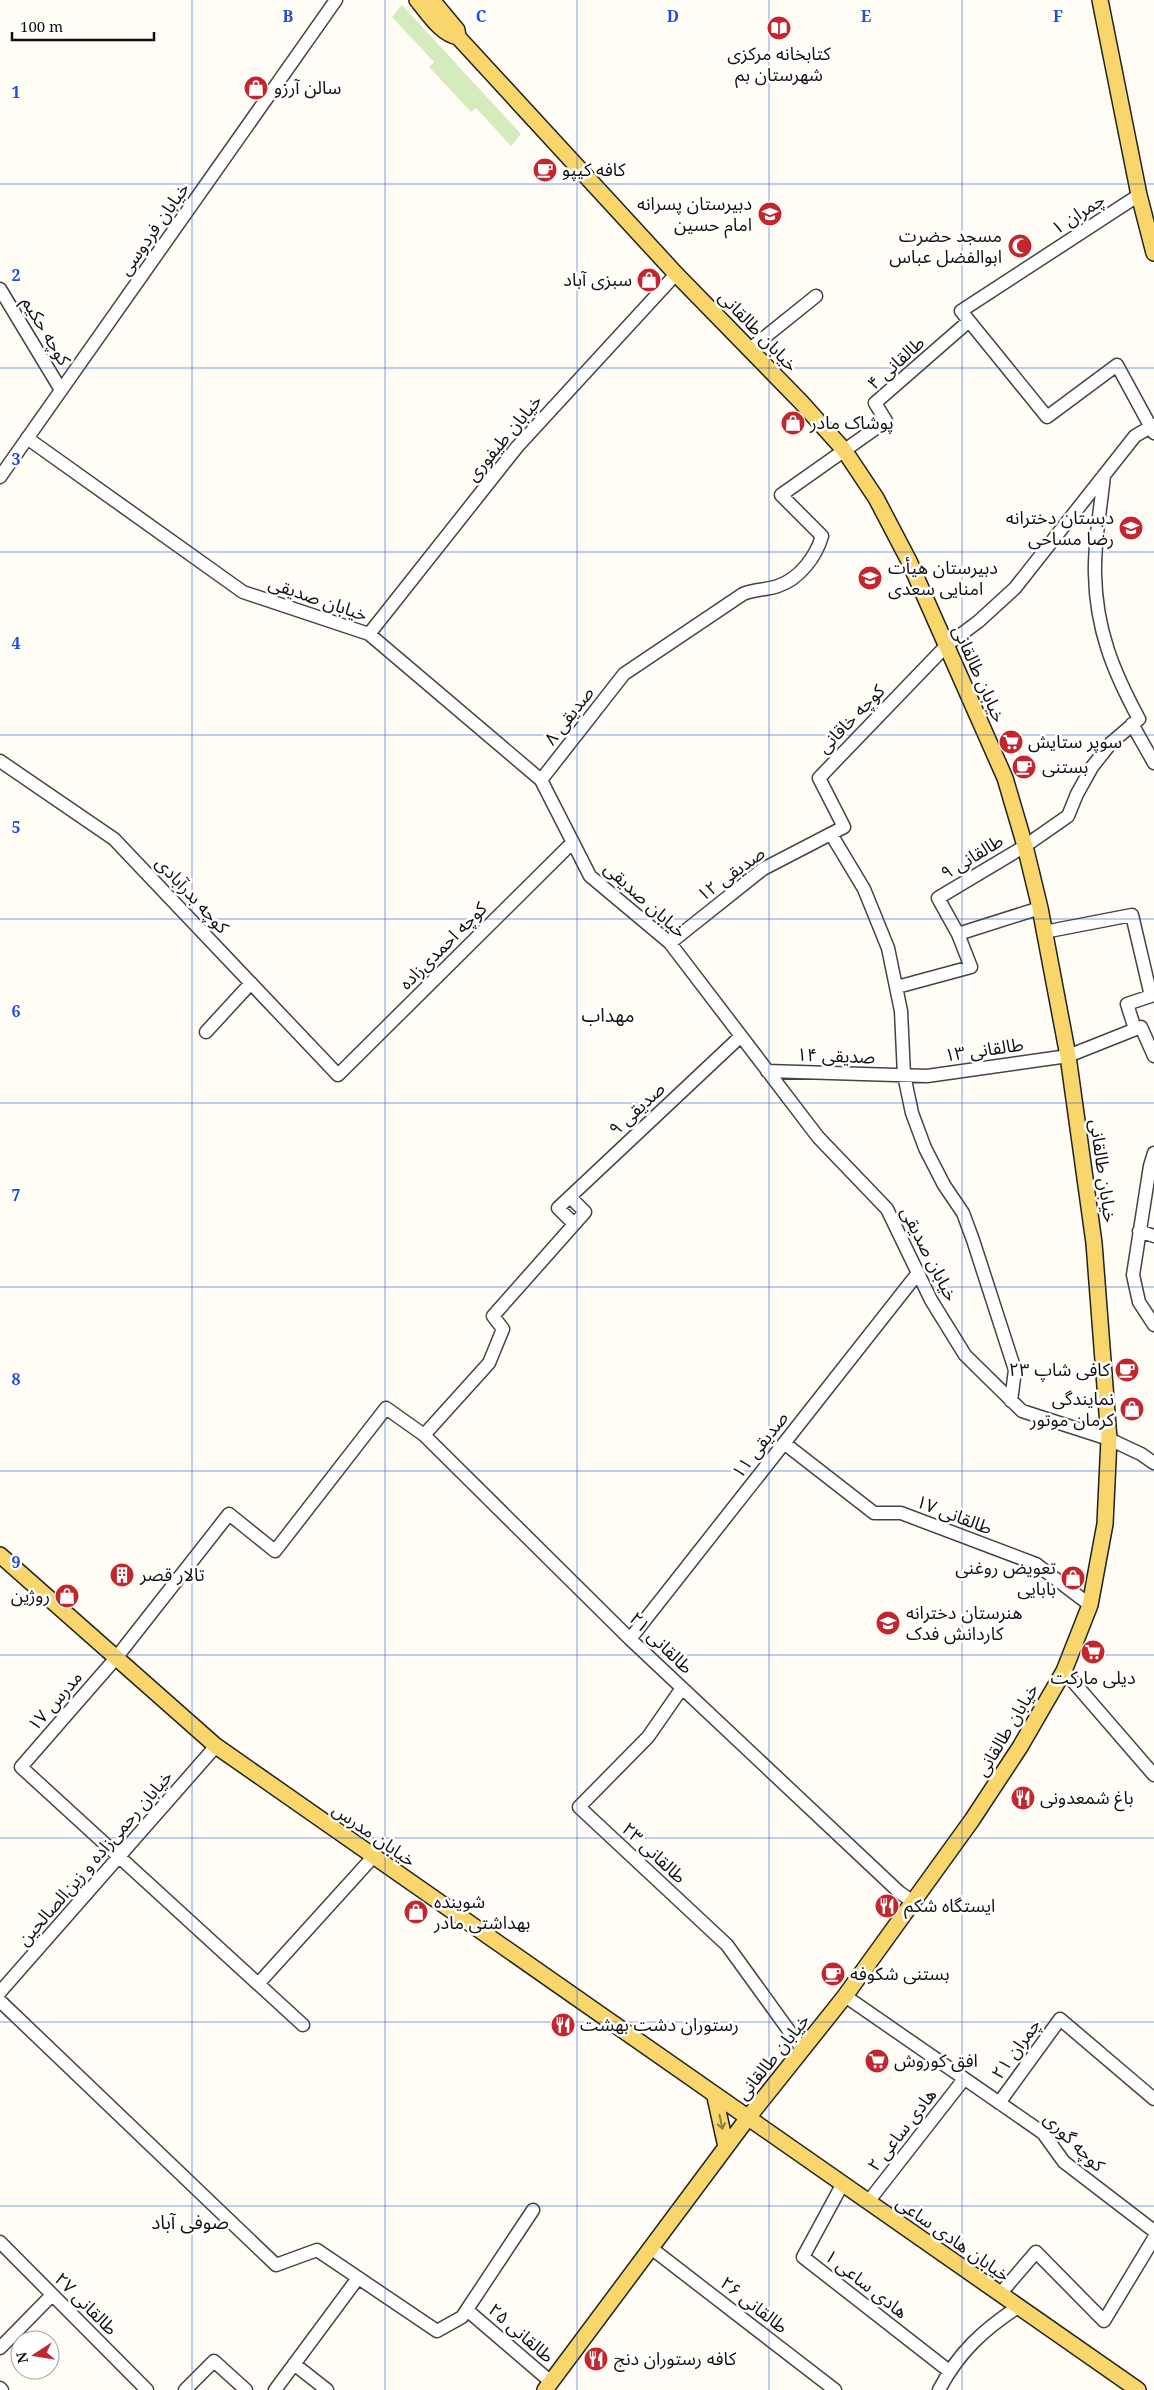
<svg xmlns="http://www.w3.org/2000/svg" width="1154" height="2390" font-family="'Noto Serif','Noto Sans Arabic',serif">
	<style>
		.green { fill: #d5ebbd }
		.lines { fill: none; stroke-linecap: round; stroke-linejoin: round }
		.minor-casing { stroke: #444; stroke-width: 15 }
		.major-casing { stroke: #222; stroke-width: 18 }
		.minor { stroke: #fff; stroke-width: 12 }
		.major { stroke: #f9d66b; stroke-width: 15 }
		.oneway { stroke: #917d42 }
		.grid { fill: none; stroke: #1d4ed8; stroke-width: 1; stroke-opacity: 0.55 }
		.labels { text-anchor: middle; stroke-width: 5; stroke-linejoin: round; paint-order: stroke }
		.poi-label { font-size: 18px; fill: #111; stroke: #fff; text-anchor: start }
		.street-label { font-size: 18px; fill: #111; stroke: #fff }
		.neighbourhood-label { font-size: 19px; fill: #111; stroke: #fff }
		.grid-label { font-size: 16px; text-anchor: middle; font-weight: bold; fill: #1d4ed8; stroke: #fff; stroke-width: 5; stroke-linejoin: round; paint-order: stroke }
	</style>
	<rect width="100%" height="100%" fill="#fffdf5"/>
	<!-- green -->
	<path class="green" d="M402,5L521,134L511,146L476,108L471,112L429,67L434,62L392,17Z"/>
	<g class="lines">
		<defs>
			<path id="minor" d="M1139,195L961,311L1047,417L1117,365L1154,433
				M0,289L61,390
				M750,349L816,296
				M27,438L243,592L369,634L541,780L590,876L670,943L818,1137L887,1209L931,1300L965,1355L1022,1411L1109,1439L1141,1454L1154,1463
				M0,477L336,0
				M369,634L517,447L676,274
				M1132,724L1154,763
				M0,761L114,839L338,1075L573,842
				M541,780L624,674L743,594C755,589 767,590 778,586C799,579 816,557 822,536L781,495L886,421L875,403L969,321
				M831,834L864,889L888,948L901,1011L904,1075L912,1113L925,1148L944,1185L963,1213L973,1240L1015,1370L1011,1401
				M1044,932L1132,915L1151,996L1127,1004L1135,1029
				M958,934L1040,908
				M670,943L763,869L844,827L819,778L947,645L979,621L1015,588L1135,436L1154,425
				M897,987L971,967L958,934L938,898L1025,846L1068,816L1077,794L1092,767L1111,743L1139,719C1113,671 1096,629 1095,574C1094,541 1101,507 1104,475
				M206,1032L251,983
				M767,1071L927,1076L1068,1056L1141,1027L1154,1056
				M1154,1153L1150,1166L1133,1275L1139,1302L1154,1325
				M574,1224L558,1208L741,1036
				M1139,1231L1154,1236
				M424,1435L489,1363L503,1329L493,1316L585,1212L570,1197
				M784,1443L874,1513H901L1036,1564L1090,1605
				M630,1639L918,1273
				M1064,1671L1154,1775
				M682,1688L648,1737L579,1807L727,1945L803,2050
				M258,1984L373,1857
				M0,1992L216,1746
				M845,1996L1043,2133L1064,2162L1154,2231
				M0,2001L276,2265L317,2250L437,2331L462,2317L533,2210
				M303,2025L21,1767L116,1658L229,1514L275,1551L386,1408L424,1435L630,1639L899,1892L913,1902
				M999,2103L1060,2019L1154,2099
				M842,2185L803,2257L949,2371
				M868,2202L964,2079
				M0,2242L147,2390
				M651,2248L835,2390
				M1000,2294L1036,2252L1104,2321L1154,2238
				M467,2310L551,2382
				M0,2348L52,2295
				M294,2364L327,2390
				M0,2388L2,2390
				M185,2390L214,2361L246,2390
				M275,2390L358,2278
				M939,2390C958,2353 984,2329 1018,2307"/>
			<path id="major" d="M417,0C428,13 441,34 458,37L676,274L801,402L844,450L876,498L909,561L1005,778L1025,846L1040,908L1068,1056L1094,1243L1109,1439L1105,1524L1090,1605L1064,1671L1020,1747L972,1820L845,1996L747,2119L545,2390
				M432,0L457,30L458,37
				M1100,0L1139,195L1154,253
				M0,1555L216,1746L1138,2390
				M715,2097L726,2147"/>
		</defs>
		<!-- minor casing -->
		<use href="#minor" class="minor-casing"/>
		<!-- major casing -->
		<use href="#major" class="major-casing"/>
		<!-- minor -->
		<use href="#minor" class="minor"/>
		<!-- major -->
		<use href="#major" class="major"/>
	</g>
	<!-- one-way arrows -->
	<defs><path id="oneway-shaft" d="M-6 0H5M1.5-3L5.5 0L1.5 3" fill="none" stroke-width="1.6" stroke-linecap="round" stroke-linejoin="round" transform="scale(1.25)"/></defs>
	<use class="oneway" href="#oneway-shaft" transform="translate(721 2122) rotate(78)"/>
	<!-- grid -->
	<path class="grid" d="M192,0V2390M385,0V2390M577,0V2390M769,0V2390M962,0V2390M0,184H1154M0,368H1154M0,552H1154M0,735H1154M0,919H1154M0,1103H1154M0,1287H1154M0,1471H1154M0,1655H1154M0,1838H1154M0,2022H1154M0,2206H1154"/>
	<!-- icons -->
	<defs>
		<symbol id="library-disc" viewBox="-11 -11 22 22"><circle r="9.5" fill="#c4262e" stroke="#fff"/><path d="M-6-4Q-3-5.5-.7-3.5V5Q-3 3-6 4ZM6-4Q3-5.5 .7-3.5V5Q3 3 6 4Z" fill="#fff"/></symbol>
		<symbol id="shop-disc" viewBox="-11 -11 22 22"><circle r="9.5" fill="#c4262e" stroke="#fff"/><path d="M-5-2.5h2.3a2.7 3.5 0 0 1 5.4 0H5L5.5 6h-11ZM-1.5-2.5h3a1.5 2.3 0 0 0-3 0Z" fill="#fff"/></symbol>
		<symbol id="cafe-disc" viewBox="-11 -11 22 22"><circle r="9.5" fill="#c4262e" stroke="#fff"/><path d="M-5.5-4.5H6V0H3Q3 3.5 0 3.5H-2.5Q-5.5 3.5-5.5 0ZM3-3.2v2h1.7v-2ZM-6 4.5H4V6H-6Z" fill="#fff"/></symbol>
		<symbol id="school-disc" viewBox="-11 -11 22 22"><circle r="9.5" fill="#c4262e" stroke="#fff"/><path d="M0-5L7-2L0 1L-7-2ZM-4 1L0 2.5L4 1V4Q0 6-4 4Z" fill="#fff"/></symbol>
		<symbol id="mosque-disc" viewBox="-11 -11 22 22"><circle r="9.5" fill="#c4262e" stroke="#fff"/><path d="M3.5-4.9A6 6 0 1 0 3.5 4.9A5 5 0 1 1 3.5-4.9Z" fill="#fff"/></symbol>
		<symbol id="supermarket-disc" viewBox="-11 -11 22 22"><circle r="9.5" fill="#c4262e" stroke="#fff"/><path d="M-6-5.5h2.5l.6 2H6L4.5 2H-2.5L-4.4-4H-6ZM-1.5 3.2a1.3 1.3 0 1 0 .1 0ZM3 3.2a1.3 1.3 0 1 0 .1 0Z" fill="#fff"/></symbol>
		<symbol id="building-disc" viewBox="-11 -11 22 22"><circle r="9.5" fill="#c4262e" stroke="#fff"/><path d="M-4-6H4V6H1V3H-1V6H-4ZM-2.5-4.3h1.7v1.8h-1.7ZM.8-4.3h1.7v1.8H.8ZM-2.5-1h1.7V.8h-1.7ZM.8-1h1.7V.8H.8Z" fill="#fff"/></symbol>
		<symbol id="university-disc" viewBox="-11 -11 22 22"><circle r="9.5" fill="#c4262e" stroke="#fff"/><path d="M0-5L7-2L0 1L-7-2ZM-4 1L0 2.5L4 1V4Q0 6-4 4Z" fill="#fff"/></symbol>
		<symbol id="restaurant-disc" viewBox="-11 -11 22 22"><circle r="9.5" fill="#c4262e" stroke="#fff"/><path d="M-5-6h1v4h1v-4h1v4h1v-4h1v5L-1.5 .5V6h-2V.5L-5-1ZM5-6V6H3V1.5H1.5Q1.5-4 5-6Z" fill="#fff"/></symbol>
	</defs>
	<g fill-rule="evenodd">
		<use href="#library-disc" x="765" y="14" width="28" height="28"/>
		<use href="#shop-disc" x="242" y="74" width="28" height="28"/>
		<use href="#cafe-disc" x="531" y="156" width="28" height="28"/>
		<use href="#school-disc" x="756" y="200" width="28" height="28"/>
		<use href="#mosque-disc" x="1006" y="232" width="28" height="28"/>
		<use href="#shop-disc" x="635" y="266" width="28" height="28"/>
		<use href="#shop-disc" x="779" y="409" width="28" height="28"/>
		<use href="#school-disc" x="1117" y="514" width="28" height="28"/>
		<use href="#school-disc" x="856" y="564" width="28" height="28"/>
		<use href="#supermarket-disc" x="997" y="728" width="28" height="28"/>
		<use href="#cafe-disc" x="1010" y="753" width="28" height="28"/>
		<use href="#cafe-disc" x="1113" y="1356" width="28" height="28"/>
		<use href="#shop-disc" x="1118" y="1395" width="28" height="28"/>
		<use href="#building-disc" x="108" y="1561" width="28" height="28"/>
		<use href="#shop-disc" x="1059" y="1564" width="28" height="28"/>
		<use href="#shop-disc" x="53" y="1582" width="28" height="28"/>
		<use href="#university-disc" x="874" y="1609" width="28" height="28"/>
		<use href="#supermarket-disc" x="1079" y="1638" width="28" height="28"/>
		<use href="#restaurant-disc" x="1009" y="1784" width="28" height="28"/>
		<use href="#restaurant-disc" x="873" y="1892" width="28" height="28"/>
		<use href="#shop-disc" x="402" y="1898" width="28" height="28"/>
		<use href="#cafe-disc" x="819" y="1960" width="28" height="28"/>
		<use href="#restaurant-disc" x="549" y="2011" width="28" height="28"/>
		<use href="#supermarket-disc" x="863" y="2047" width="28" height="28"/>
		<use href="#restaurant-disc" x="582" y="2345" width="28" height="28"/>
	</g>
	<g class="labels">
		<!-- poi labels -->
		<g class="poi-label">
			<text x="779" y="60" text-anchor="middle">کتابخانه مرکزی<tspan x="779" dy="21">شهرستان بم</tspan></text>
			<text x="274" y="94">سالن آرزو</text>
			<text x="562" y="176">کافه کیپو</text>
			<text x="752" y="210" text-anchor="end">دبیرستان پسرانه<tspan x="752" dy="21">امام حسین</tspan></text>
			<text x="1002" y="242" text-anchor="end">مسجد حضرت<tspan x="1002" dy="21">ابوالفضل عباس</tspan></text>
			<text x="632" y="286" text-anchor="end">سبزی آباد</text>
			<text x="810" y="429">پوشاک مادر</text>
			<text x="1114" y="524" text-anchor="end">دبستان دخترانه<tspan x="1114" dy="21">رضا مساحی</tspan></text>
			<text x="888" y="574">دبیرستان هیأت<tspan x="888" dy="21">امنایی سعدی</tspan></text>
			<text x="1028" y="748">سوپر ستایش</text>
			<text x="1042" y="773">بستنی</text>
			<text x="1110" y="1376" text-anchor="end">کافی شاپ ۲۳</text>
			<text x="1114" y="1405" text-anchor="end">نمایندگی<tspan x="1114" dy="21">کرمان موتور</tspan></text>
			<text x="1056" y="1574" text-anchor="end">تعویض روغنی<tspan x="1056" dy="21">بابایی</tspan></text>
			<text x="140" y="1581">تالار قصر</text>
			<text x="50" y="1602" text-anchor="end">روژین</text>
			<text x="906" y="1619">هنرستان دخترانه<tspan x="906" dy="21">کاردانش فدک</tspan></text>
			<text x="1093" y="1684" text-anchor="middle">دیلی مارکت</text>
			<text x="1040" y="1804">باغ شمعدونی</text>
			<text x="434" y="1908">شوینده<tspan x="434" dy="21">بهداشتی مادر</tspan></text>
			<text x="904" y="1912">ایستگاه شکم</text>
			<text x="850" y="1980">بستنی شکوفه</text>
			<text x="580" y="2031">رستوران دشت بهشت</text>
			<text x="894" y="2067">افق کوروش</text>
			<text x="614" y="2365">کافه رستوران دنج</text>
		</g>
		<!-- street labels -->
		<g class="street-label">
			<text transform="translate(1078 214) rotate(-33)" y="6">چمران ۱</text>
			<text transform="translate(154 229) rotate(-55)" y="6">خیابان فردوسی</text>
			<text transform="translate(46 331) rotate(59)" y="6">کوچه حکیم</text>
			<text transform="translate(758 331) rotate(46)" y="6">خیابان طالقانی</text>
			<text transform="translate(896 363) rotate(-42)" y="6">طالقانی ۴</text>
			<text transform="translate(504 438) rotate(-50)" y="6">خیابان طیفوری</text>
			<text transform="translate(318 599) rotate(19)" y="6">خیابان صدیقی</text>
			<text transform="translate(979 674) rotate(66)" y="6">خیابان طالقانی</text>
			<text transform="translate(569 716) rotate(-52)" y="6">صدیقی ۸</text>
			<text transform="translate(851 719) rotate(-46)" y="6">کوچه خاقانی</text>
			<text transform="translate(972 857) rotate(-31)" y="6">طالقانی ۹</text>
			<text transform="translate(731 874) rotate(-36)" y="6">صدیقی ۱۲</text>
			<text transform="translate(192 895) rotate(47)" y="6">کوچه بدرآبادی</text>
			<text transform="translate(645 900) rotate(42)" y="6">خیابان صدیقی</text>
			<text transform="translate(443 946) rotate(-45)" y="6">کوچه احمدی‌زاده</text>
			<text transform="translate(984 1050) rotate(-8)" y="6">طالقانی ۱۳</text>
			<text transform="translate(836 1056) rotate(2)" y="6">صدیقی ۱۴</text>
			<text transform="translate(637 1109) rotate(-43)" y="6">صدیقی ۹</text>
			<text transform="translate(1103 1171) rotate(82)" y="6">خیابان طالقانی</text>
			<text transform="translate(929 1254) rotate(63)" y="6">خیابان صدیقی</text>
			<text transform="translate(760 1445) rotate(-52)" y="6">صدیقی ۱۱</text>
			<text transform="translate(954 1515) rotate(21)" y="6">طالقانی ۱۷</text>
			<text transform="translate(661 1643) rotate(44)" y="6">طالقانی ۲۱</text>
			<text transform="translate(55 1701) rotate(-49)" y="6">مدرس ۱۷</text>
			<text transform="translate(1007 1730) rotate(-59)" y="6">خیابان طالقانی</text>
			<text transform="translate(374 1835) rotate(35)" y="6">خیابان مدرس</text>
			<text transform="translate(654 1853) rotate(43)" y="6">طالقانی ۲۳</text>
			<text transform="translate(95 1858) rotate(-49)" y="6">خیابان رحمی‌زاده و زین‌الصالحین</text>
			<text transform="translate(1016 2049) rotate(-54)" y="6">چمران ۲۱</text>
			<text transform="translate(773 2057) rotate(-51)" y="6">خیابان طالقانی</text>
			<text transform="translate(902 2130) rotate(-52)" y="6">هادی ساعی ۲</text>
			<text transform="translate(1074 2142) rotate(44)" y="6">کوچه گوری</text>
			<text transform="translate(953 2239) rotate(35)" y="6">خیابان هادی ساعی</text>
			<text transform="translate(866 2284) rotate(38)" y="6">هادی ساعی ۱</text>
			<text transform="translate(86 2304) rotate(45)" y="6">طالقانی ۲۷</text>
			<text transform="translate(754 2305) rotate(38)" y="6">طالقانی ۲۶</text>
			<text transform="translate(521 2333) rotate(41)" y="6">طالقانی ۲۵</text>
		</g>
		<!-- neighbourhood labels -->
		<g class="neighbourhood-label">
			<text x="608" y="1022">مهداب</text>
			<text x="190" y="2229">صوفی آباد</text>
		</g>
	</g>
	<g class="grid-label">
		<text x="288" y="22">B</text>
		<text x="481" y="22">C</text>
		<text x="673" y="22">D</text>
		<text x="866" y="22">E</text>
		<text x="1058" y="22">F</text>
		<text x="16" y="98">1</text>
		<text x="16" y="281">2</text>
		<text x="16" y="465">3</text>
		<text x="16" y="649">4</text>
		<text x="16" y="833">5</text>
		<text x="16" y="1017">6</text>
		<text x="16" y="1201">7</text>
		<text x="16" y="1385">8</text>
		<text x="16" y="1568">9</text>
	</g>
	<!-- north arrow -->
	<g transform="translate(35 2355) rotate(258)"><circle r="24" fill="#ffffff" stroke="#a0a0a0"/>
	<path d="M0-4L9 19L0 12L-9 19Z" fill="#c4262e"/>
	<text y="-8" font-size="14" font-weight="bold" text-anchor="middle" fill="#111111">N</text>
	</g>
	<!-- scale -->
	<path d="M12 32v8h142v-8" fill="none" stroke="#111111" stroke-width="2.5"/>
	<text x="20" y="32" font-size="15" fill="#111111" stroke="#ffffff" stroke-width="4" paint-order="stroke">100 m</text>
</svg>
